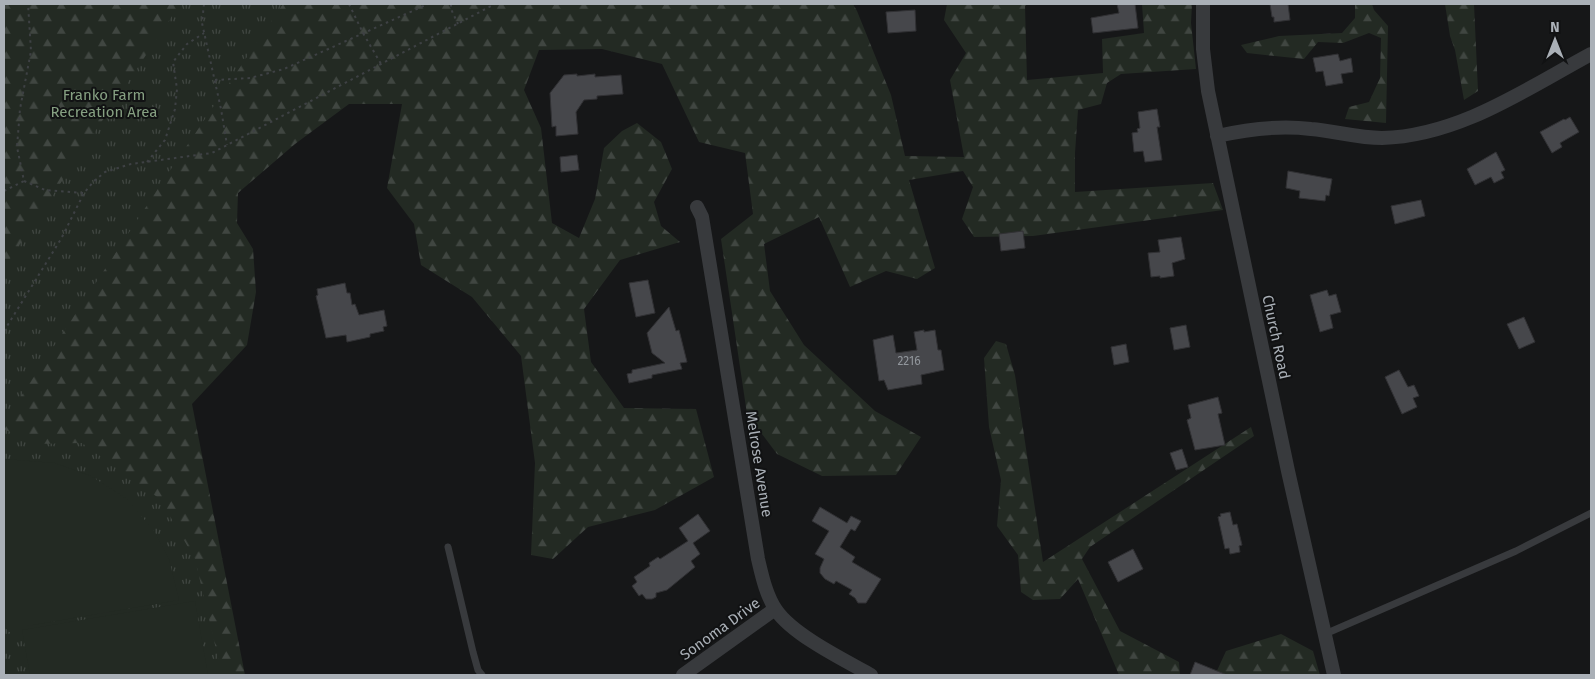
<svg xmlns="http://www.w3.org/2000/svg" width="1595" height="679" font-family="'Fira Sans',sans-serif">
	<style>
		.grass { fill: url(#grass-tufts) }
		.forest { fill: url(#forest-firs) }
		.pitch { fill: #232a23 }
		.building { fill: #46474b; stroke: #313134 }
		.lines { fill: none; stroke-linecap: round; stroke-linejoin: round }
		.path { stroke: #3e4144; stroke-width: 2; stroke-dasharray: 2.5 4; stroke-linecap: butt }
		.lane { stroke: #383a3d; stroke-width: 7 }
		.street { stroke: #383a3d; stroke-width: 14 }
		.labels { text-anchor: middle; stroke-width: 4; stroke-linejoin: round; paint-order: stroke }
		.number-label { font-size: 12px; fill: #91969c }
		.park-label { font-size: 15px; fill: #86a082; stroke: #111213 }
		.street-label { font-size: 15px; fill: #aab0b7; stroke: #111213 }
	</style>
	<defs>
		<pattern id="grass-tufts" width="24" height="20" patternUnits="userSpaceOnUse" patternTransform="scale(1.25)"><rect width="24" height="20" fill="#232a23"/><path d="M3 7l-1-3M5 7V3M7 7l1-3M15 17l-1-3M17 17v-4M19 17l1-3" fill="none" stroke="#404641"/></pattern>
		<pattern id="forest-firs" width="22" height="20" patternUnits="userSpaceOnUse" patternTransform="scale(1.25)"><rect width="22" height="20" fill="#232a23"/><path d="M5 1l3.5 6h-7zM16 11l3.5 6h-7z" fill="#404641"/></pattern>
	</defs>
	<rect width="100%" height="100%" fill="#161718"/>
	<!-- grass -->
	<path class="grass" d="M4,4H513L158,189L228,675H4Z"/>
	<!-- forest -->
	<path class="forest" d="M4,4H180L4,268Z
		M283,4H853L857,11L891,95L905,156L964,157L950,80L966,53L944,20L947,4H1027L1025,6L1027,80L1103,73L1102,39L1144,33L1142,4H1192L1191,23L1196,69L1121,74L1107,83L1101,104L1078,110L1075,153V192L1213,183L1223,210L1033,236L974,237L962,219L973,187L963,171L909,180L935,268L917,279L886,271L850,287L819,217L764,244L770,291L804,345L875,411L921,437L896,475L822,476L777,454L747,414L721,239L753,214L745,153L699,142L662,64L602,49L539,50L524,90L541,128L552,223L579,238L595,199L604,148L622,131L637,123L661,142L672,169L654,202L661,226L680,242L620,260L584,309L591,362L624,408L696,409L714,477L655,510L588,527L553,559L531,555L535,463L521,356L472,297L421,265L414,224L387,188L402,104H349L295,144L238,193L237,223L253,249L256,292L247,345L192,404L245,675H222L195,559L160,499L82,443L33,444L4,429V422L167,175Z
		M1355,4H1372L1374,10L1388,26L1386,123L1345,119L1349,107L1369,102L1380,78L1381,38L1369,33L1343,43L1318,42L1304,59L1247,53L1241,45L1279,36L1342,33L1355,18Z
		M1445,4H1474L1478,91L1464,100L1455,50L1450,36Z
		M996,341L1006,344L1015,375L1043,562L1251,427L1254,436L1090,547L1082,559L1120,631L1179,662L1180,675H1119L1078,579L1060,599L1033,600L1021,592L1018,555L997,526L1001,480L989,427L984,358Z
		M1281,634L1313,651L1320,675H1215L1226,651Z"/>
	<!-- pitch -->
	<path class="pitch" d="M4,459L55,463L91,476L127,499L154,531L169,559L179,600L27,626L22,630L195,601L208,675H30L22,630L18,632H9L4,626Z"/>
	<!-- building -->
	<path class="building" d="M1117,4H1135L1138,28L1093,33L1091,18L1119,13Z
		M1270,4H1288L1290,20L1274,22V17H1272Z
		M915,10L916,31L888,33L886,12Z
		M1338,54L1340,61L1351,58L1353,72L1341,74L1343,83L1326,86L1323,71L1316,72L1313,58Z
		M577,74V76L595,74V77L621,75L623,94L597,96V99L584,100L576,112L578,134L556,136V126L552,127L550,93L564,75Z
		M1157,109L1160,127H1157L1162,160L1145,162L1143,151L1134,152L1132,133L1138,132L1137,129L1140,128L1138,112Z
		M1570,117L1579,132L1560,143L1562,147L1552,153L1540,132L1564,119L1565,120Z
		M1496,152L1505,170L1501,172L1504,178L1494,183L1491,177L1475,185L1467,169Z
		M577,155L579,170L561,172L560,157Z
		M1288,171L1332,179L1329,196L1326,195L1325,201L1299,198L1300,191L1286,188Z
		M1421,200L1425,216L1395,224L1391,206Z
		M1023,231L1025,248L1001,251L999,234Z
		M1181,237L1185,259L1172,263L1174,276L1160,278V276L1151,277L1148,253L1160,252L1158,240Z
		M648,280L655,313L636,317L629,283Z
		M345,283L347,293H350L352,305L355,304L359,315L384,310L387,326L383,327L384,331L370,334V337L347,342L346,335L326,338L316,296L318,295L317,289Z
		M1327,290L1329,296L1336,294L1341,312L1330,315L1333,328L1320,332L1310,295Z
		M669,307L676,331L679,330L687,362L680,363L682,369L652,375V378L629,383L627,374L632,373V370L665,363L652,353L647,333Z
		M1524,317L1535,342L1519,349L1507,324Z
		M1186,325L1190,347L1174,350L1170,328Z
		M924,330V332L935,330L938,350H941L944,370L921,375L922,384L888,390L884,380L879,381L873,340L893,335L896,353L917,350L914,332Z
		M1126,344L1129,362L1114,365L1111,347Z
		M1399,370L1408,387L1414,385L1419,396L1413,398L1417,407L1402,414L1385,377Z
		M1218,397L1222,413L1218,414L1225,445L1195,450L1187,420L1191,418L1188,405Z
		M1182,449L1188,467L1176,470L1170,453Z
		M820,507L847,523L851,516L861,521L855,531L851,529L840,547L855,557L852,562L881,579L866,603H858L855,598L849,594L852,590L836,581L834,584L825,579L820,573V568L824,559L815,554L829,531L812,521Z
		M1230,512L1233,525L1237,524L1242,545L1239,546L1240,552L1230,554L1229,548L1225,549L1218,517L1221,516L1220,514Z
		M698,514L710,531L693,543L700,554L691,561L695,567L667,590L656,593V597L652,599H646L642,594L639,596L632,586L637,582L634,577L650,566L649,563L658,557L660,559L688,541L679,528Z
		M1133,549L1143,569L1118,582L1108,562Z
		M1195,662L1227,675H1190Z"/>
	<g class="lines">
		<!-- path -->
		<path class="path" d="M204,4L202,23L221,109L227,145
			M349,4L363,33L381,64
			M451,4V9L458,24
			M215,80L250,78L284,69L428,4
			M147,162L165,140L175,109L177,89L173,62L187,44L204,33
			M24,181L45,190L84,193
			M4,191L24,181L17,147L20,109L31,51L28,4
			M4,331L61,239L84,193L94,181L105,172L131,164L212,153L495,4"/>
		<!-- lane -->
		<path class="lane" d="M448,547L473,652L478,670L482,675
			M1325,634L1516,551L1591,513"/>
		<!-- street -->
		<path class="street" d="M1203,4V49L1208,91L1288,471L1334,675
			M1217,136C1248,129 1279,125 1311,129C1335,131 1358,138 1382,138C1459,136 1526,89 1591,54
			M697,207L702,217L758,559C762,576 766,595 776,610C793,635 844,660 871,675
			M683,675L775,609"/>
	</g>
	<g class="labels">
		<!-- number labels -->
		<g class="number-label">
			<text x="909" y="365">2216</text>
		</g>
		<!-- park labels -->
		<g class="park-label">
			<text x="104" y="100">Franko Farm<tspan x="104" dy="17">Recreation Area</tspan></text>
		</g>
		<!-- street labels -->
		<g class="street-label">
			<text transform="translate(1276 337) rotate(78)" y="5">Church Road</text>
			<text transform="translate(759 464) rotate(81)" y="5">Melrose Avenue</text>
			<text transform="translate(720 629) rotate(-36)" y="5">Sonoma Drive</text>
		</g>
	</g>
	<!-- border -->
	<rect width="1595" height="679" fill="none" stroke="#aab0b7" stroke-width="10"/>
	<!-- north arrow -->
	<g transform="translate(1555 40)" stroke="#111213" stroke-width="4" paint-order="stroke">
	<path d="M0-4L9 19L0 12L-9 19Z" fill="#aab0b7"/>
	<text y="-8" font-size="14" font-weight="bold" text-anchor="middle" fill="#aab0b7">N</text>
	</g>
</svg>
